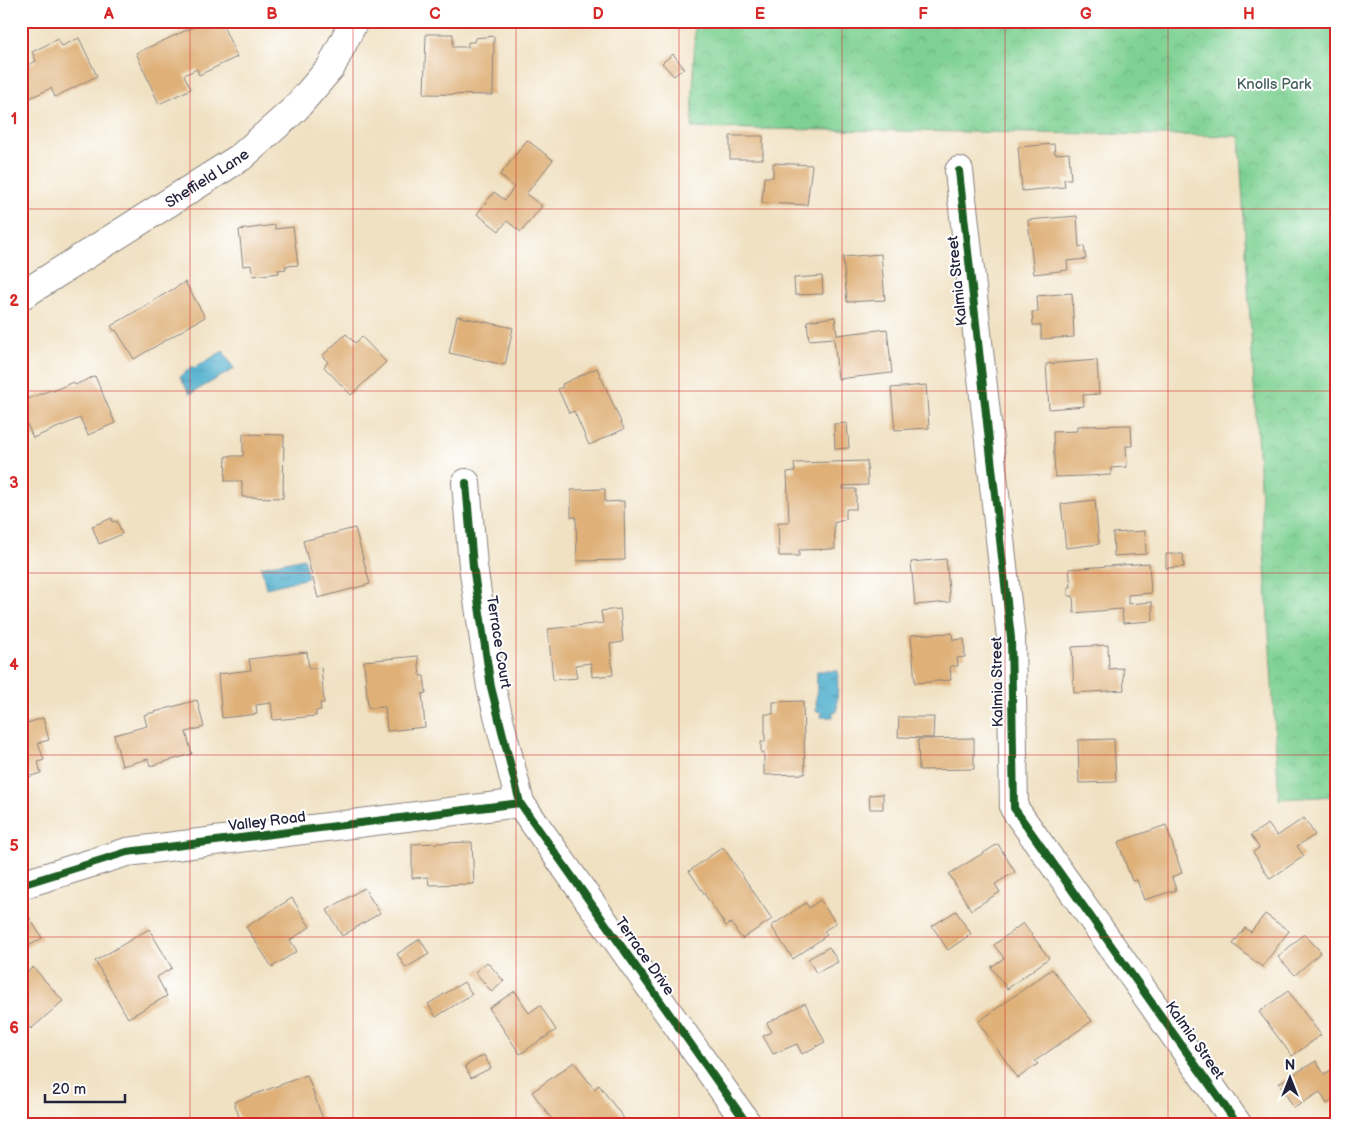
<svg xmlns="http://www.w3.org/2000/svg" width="1358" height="1146" font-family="'Balsamiq Sans',sans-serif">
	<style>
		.park { fill: url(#park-crowns); stroke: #507a67 }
		.water { fill: url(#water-ripples); stroke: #386884 }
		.building { fill: #dfb179 }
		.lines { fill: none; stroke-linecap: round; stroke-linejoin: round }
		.minor-casing { stroke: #89827e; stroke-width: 30 }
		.minor { stroke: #fff; stroke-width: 28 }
		.cycleway-casing { stroke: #fff; stroke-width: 11 }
		.cycleway { stroke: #1b5e20; stroke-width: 8 }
		.grid { fill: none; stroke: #d62828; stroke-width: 1; stroke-opacity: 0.55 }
		.labels { text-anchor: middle; stroke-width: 4; stroke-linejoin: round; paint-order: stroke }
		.park-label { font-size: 15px; fill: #425f5a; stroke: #fff }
		.street-label { font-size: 15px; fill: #22223b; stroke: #fff }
		.neatline { fill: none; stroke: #d62828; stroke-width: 2 }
		.grid-label { font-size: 16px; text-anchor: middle; font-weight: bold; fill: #d62828 }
	</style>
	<defs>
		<pattern id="park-crowns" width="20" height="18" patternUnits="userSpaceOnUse" patternTransform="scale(1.25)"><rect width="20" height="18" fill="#7ed193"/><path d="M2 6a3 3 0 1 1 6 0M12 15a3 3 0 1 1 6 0" fill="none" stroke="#6db380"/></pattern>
		<pattern id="water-ripples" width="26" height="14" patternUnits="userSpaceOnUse" patternTransform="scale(1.25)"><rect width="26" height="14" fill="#4daecc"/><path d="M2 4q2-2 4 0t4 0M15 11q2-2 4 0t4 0" fill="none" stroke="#408da7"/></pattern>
	</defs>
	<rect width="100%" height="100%" fill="#fff"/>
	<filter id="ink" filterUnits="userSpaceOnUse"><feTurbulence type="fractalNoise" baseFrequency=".02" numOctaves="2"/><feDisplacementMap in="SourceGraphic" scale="10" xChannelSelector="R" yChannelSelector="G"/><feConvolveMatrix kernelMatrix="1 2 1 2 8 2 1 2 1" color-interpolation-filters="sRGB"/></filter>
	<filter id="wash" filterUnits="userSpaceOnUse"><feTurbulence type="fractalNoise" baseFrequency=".0096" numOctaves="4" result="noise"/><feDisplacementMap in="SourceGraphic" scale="20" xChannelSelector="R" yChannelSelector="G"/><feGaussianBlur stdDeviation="1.12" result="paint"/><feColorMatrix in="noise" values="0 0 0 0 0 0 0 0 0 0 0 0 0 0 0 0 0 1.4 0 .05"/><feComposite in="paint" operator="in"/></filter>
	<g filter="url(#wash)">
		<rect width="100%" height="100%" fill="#f0e1c2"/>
		<!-- park -->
		<path class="park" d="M695,21H1337V796L1279,799L1239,136L692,128Z"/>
		<!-- water -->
		<path class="water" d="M223,351L234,369L190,394L180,377L192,366L194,368Z
			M304,558L308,578L266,588L261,567Z
			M817,671H838L837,712H833V717H821L822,712L816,711Z"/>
		<g id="blocks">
			<!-- building -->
			<path class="building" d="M207,21H221L237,57L199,75L197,69L184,75L191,89L159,104L136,53Z
				M426,34H453V47H468V42H474L475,38L494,36L493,95L424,94Z
				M79,38L97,76L55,97L51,88L30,98L21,80V68L36,61L32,52L58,39L62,46Z
				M673,54L684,68L674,76L662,63Z
				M730,136H763V159H730Z
				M527,140L553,160L526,194L542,206L521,232L507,221L499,231L477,214L494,192L505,200L514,187L500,175Z
				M1054,144L1055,154L1069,153L1071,179H1064L1065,187L1022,191L1018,147Z
				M773,163L812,165L807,205L762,203L764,177H773Z
				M1077,216L1079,247L1084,246L1086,259L1067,261L1068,270L1034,274L1028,220Z
				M275,225V229L293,227L298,265L285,266L286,269L278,270L279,273L253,276L251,265L243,266L239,230Z
				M881,254L885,300L847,302L843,257Z
				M822,276L823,294L795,295L794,278Z
				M185,282L205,317L134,359L116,330L114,331L111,326Z
				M1072,293L1074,337L1041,339V325H1033L1032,312H1038L1037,296Z
				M457,316L513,328L505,365L449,353Z
				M835,317L837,335L887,329L892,373L838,379L834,338L809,340L807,321Z
				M346,334L355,343L362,337L386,362L351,395L324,367L328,362L322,356Z
				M1097,360L1099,394L1083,395L1084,406L1049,409L1046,364Z
				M597,368L624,429L589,445L574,411L569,413L558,389L563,387L562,384Z
				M95,376L115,423L88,435L80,418L33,438L21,410V402L53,389V391L73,382L75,385Z
				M926,385L929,428L895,430L891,388Z
				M847,423L849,448L835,449L834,424Z
				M1131,425L1132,446H1126L1127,467L1111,468V475L1055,477L1053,432L1077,431V426Z
				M243,434L284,435L283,498L242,497V481H225L226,456H243Z
				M867,461L868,485L843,486V489H856V509H846V519L834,523L835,549L799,550V556H779L778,522H789L787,472L795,471L794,463Z
				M605,489V502L624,501L625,560L577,561L576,517H571V490Z
				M1095,500L1099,544L1066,548L1061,504Z
				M112,518L113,522L117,521L122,534L99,544L92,526Z
				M355,528L370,584L318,598L303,541Z
				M1145,531L1146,554L1114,556L1113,533Z
				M1166,554H1183L1184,567L1166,568Z
				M946,559L950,602L915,605L911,562Z
				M1149,563L1151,593L1128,595V604L1152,602L1153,621L1123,623L1122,609L1074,613L1073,596H1068V587H1071L1069,569Z
				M620,609L623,642L610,644L613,675L592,677L591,663L575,665L577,678L553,680L548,629L603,623L601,611Z
				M952,633L953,640L964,639L965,657L957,658L958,666H950L951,680L915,683L911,635Z
				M1108,645L1109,669L1123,668L1124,690L1074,693L1072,647Z
				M307,652L309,669L321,667L324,703H320L321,710L316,711V716L273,720L271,703L256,705L257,714L222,718L218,674L251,670L249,659Z
				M418,656L420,676H424L426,693L422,694L425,727L387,731L385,707L368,708L364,661Z
				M197,700L204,727L186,732L192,754L150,766L148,759L122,766L114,735L147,726L144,715Z
				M803,701L805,774L764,775V753H761V742H765V714H773V702Z
				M899,717H934L933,738L898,737Z
				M43,718L49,740L38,743L44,760L38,762L41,773L21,779V725Z
				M974,738V769L919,770L918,739Z
				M1114,739L1116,782L1079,783L1078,740Z
				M883,794V809H870L869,795Z
				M1304,818L1315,835L1297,846L1304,856L1270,879L1253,852L1259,848L1251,835L1268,824L1277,836Z
				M1166,825L1182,873L1172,877L1176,890L1144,900L1137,880L1132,881L1118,842Z
				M472,842L474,884L429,885L428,877L412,878V844Z
				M998,844L1015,872L995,884L1000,892L971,910L949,874Z
				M723,847L772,919L742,939L731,923L726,926L689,871Z
				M364,888L380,913L342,936L327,910Z
				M292,898L310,927L290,940L297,951L272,967L246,927Z
				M820,900L836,923L824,931L827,935L793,959L771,926L806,903L809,908Z
				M956,911L971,934L948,950L932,926Z
				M1265,914L1289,931L1262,967L1233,944L1245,928L1251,932Z
				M29,917L42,938L24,949L21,945V921Z
				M1023,923L1049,958L1007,989L991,967L1004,958L994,945Z
				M149,929L172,968L157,977L167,996L128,1018L95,961Z
				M1304,934L1321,952L1295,975L1278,957Z
				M420,939L429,954L406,968L397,954Z
				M829,947L838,962L816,973L808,959Z
				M487,962L504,981L492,992L475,972Z
				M33,967L63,1001L31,1029L26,1023L21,1027V978Z
				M1052,969L1092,1021L1035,1061L1038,1064L1018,1078L978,1022Z
				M464,982L472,994L436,1017L428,1004Z
				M515,991L529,1013L540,1005L556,1030L520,1054L489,1008Z
				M1288,991L1321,1035L1292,1056L1259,1012Z
				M805,1003L825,1042L802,1054L797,1044L773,1054L763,1036L772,1032L767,1023Z
				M484,1055L491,1068L471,1078L465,1066Z
				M1316,1061L1324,1074L1337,1067V1098L1327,1104L1320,1092L1294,1108L1279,1083Z
				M574,1062L594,1089L599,1085L625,1120L618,1125H556L532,1092Z
				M307,1075L324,1122L317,1125H242L234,1102Z"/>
		</g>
	</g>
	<g filter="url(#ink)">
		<use href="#blocks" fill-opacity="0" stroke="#89827e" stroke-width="1"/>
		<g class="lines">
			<defs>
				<g id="minor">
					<path d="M959,171L1011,638L1014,808L1238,1125"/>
					<path id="s1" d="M21,296L241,157L295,109L331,67L354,21"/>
					<path d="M466,483L473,566L491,687L520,803L748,1125"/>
					<path d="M21,885L127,852L520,803"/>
				</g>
			</defs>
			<!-- minor casing -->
			<use href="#minor" class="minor-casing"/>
			<!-- minor -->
			<use href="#minor" class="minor"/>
			<defs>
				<path id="cycleway" d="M959,171L1011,638L1014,808L1238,1125
					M466,483L473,566L491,687L520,803L748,1125
					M21,885L127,852L520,803"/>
			</defs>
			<!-- cycleway casing -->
			<use href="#cycleway" class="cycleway-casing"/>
			<!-- cycleway -->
			<use href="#cycleway" class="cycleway"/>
		</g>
	</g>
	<!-- grid -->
	<path class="grid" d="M190,21V1125M353,21V1125M516,21V1125M679,21V1125M842,21V1125M1005,21V1125M1168,21V1125M21,209H1337M21,391H1337M21,573H1337M21,755H1337M21,937H1337"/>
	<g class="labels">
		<!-- park labels -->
		<g class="park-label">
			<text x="1274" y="89">Knolls Park</text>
		</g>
		<!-- street labels -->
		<g class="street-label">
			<text dy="5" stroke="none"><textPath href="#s1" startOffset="220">Sheffield Lane</textPath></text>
			<text transform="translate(957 281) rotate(-96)" y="5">Kalmia Street</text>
			<text transform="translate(499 642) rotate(81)" y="5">Terrace Court</text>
			<text transform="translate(997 682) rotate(-91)" y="5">Kalmia Street</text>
			<text transform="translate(267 821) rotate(-7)" y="5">Valley Road</text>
			<text transform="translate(645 956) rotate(55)" y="5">Terrace Drive</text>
			<text transform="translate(1195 1040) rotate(55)" y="5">Kalmia Street</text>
		</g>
	</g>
	<!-- margin -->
	<rect width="1358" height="1146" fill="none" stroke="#fff" stroke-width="55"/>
	<!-- north arrow -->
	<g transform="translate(1290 1078)" stroke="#ffffff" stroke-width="4" paint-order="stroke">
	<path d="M0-4L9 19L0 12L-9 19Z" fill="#22223b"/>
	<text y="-8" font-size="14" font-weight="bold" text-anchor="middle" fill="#22223b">N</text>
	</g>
	<!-- scale -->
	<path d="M45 1094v8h80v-8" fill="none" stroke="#22223b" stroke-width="2.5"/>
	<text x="52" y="1094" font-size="15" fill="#22223b" stroke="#ffffff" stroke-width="4" paint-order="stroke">20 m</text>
	<rect x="28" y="28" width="1302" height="1090" class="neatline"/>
	<g class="grid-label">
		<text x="109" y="19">A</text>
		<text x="272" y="19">B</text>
		<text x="435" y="19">C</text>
		<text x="598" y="19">D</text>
		<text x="760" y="19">E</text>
		<text x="923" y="19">F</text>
		<text x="1086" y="19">G</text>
		<text x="1249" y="19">H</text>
		<text x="14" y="124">1</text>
		<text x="14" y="306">2</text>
		<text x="14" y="488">3</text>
		<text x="14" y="670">4</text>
		<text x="14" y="851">5</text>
		<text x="14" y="1033">6</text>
	</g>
</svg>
